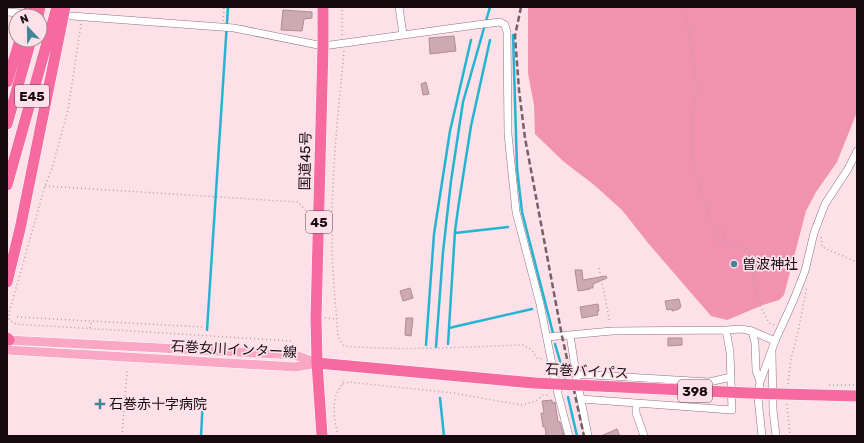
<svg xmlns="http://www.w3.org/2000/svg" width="864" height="443" font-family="Rubik,'Noto Sans JP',sans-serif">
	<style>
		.forest { fill: #f192b1 }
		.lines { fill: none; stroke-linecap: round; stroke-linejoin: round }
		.stream { stroke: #23b4d2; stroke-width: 2.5 }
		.building { fill: #cca9b3; stroke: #ae8d96 }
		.minor-casing { stroke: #91717b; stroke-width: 8 }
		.major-casing { stroke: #fff; stroke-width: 10 }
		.highway-casing { stroke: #fff; stroke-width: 12 }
		.path { stroke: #b7a0a6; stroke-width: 1.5; stroke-dasharray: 1 3; stroke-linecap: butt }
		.minor { stroke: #fff; stroke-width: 7 }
		.major { stroke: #faa6c5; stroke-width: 9 }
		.highway { stroke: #f76a9f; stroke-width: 11 }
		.rail { stroke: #746167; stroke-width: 2.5; stroke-dasharray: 6 3; stroke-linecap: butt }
		.highway-bridge-casing { stroke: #fff; stroke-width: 12; stroke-linecap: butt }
		.highway-bridge { stroke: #f76a9f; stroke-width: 11 }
		.poi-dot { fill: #438596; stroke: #fde0e8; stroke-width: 1.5 }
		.labels { text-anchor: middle; stroke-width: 3.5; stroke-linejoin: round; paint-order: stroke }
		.shield { fill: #fde0e8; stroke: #5c4b50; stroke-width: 1 }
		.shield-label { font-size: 13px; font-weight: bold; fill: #170b0f }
		.street-label { font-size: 14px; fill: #170b0f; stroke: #fde0e8 }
		.poi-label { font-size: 14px; fill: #170b0f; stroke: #fde0e8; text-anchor: start }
	</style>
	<rect width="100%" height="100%" fill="#fde0e8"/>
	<!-- forest -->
	<path class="forest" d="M528,7H857V112L837,162L816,192L806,211L784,295L779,300L763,305L727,320L711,316L648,243L622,210L593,184L564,162L535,134L534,105L528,73Z"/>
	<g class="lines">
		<!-- stream -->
		<path class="stream" d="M513,35L517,168L522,212L553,333
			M455,233L508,227
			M449,328L532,309
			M207,330L228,7
			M448,344L455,231L459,202L471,126L490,40
			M555,344L565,378
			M426,345L434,234L450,131L471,40
			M436,347L443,252L451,181L463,102L490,7
			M568,397L577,436
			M440,398L444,436
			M201,436L203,398"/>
	</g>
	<!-- building -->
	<path class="building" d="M283,10L312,12V18L304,19L302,31L281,30Z
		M454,36L456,51L430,54L429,38Z
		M426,82L429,94L423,95L421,84Z
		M575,270H582L583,280L606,276L607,278L593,284V288H590V289L578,291Z
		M410,288L413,298L403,301L400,291Z
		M679,299L681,307L679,308V309L672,311V309L667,310L665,301Z
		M598,304L599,311H597L598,315L582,318L580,307Z
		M406,318H413L411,336L405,335Z
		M668,338H682V345L668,346Z
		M552,400V403L555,402L558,422H560L564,436H546L545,427H543L541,413H544L542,401Z
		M617,429L620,436H601Z"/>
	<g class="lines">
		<defs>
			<path id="minor" d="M399,7L403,34
				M7,12L20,13
				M72,16L234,28L323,46L476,25L500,22L505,25L507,32L508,134L516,212L540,304L558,394L569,436
				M752,331L775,341
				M570,335L576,374L588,436
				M547,337L612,331L726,330L741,329L752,331L755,343L756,370L760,382
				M772,352L773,410L776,436
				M576,374L709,382L731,377
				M581,399L732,410L730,352L726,330
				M636,403V413L644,436
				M762,436L758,398L760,382L775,341L794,299L805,271L814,233L825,204L848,169L857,151"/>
			<path id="major" d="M7,340L295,355L317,363
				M7,350L295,367L317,363"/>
			<path id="highway" d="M27,16L30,7
				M38,16L40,7
				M7,82L20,40
				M7,124L31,40
				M7,185L57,7
				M7,282L20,229L65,7
				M7,338L9,340
				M317,363L534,383
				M322,436L317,363L316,318L323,46V7"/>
		</defs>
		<!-- minor casing -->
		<use href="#minor" class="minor-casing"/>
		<!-- major casing -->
		<use href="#major" class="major-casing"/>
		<!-- highway casing -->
		<use href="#highway" class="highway-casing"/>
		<!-- path -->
		<path class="path" d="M686,15L697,88L691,128V155L705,205L719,241L725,243
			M223,21L224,7
			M81,24L68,110L52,168L45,186L9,313V320L16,324L292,341
			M342,35V7
			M344,51C338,114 331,178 332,242C332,274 336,305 338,337L344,346C403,351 463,347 523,345L532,350L537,358L544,359
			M45,186L298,202L309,214
			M723,229L725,243L748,249L757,300L769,323L774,325
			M821,237L822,247L857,262
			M599,268L610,323
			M17,317L203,327
			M325,318L337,319
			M90,328L92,321
			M343,384L349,382L453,393L521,405L536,401L543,395H550
			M788,384L791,359L798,332L807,286
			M829,385H857
			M787,404L790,436
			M122,436L127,371
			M338,436C335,423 332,408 336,395C339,388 343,386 343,378"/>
		<!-- minor -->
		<use href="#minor" class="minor"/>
		<!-- major -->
		<use href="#major" class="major"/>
		<!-- highway -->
		<use href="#highway" class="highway"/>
		<!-- rail -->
		<path class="rail" d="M521,7L515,36L519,90L525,138L562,336L584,436"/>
		<defs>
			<path id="highway-bridge" d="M534,383L748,393L857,396"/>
		</defs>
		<!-- highway-bridge casing -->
		<use href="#highway-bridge" class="highway-bridge-casing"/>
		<!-- highway-bridge -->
		<use href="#highway-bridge" class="highway-bridge"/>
	</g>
	<!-- markers -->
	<g class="poi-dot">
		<circle cx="734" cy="264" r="4"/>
		<path d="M98 398h4v4h4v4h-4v4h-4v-4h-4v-4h4z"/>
	</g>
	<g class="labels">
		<!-- shield labels -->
		<g class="shield">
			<rect x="15" y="85" width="34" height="22" rx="3"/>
			<rect x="306" y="211" width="26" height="22" rx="3"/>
			<rect x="678" y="380" width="34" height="22" rx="3"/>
		</g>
		<g class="shield-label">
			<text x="32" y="101">E45</text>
			<text x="319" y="227">45</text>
			<text x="695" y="396">398</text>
		</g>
		<!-- street labels -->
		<g class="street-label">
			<text transform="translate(305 161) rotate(-89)" y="5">国道45号</text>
			<text transform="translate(234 349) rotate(3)" y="5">石巻女川インター線</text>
			<text transform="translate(587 371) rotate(3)" y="5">石巻バイパス</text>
		</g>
		<!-- poi labels -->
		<g class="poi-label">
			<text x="742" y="269">曽波神社</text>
			<text x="109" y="409">石巻赤十字病院</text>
		</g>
	</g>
	<!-- border -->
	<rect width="864" height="443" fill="none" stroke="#170b0f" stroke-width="16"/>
	<!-- north arrow -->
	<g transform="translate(28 28) rotate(338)"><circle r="19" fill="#fde0e8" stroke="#a18b91"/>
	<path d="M0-3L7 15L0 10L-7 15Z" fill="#438596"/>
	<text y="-6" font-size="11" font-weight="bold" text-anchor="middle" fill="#170b0f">N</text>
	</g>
</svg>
